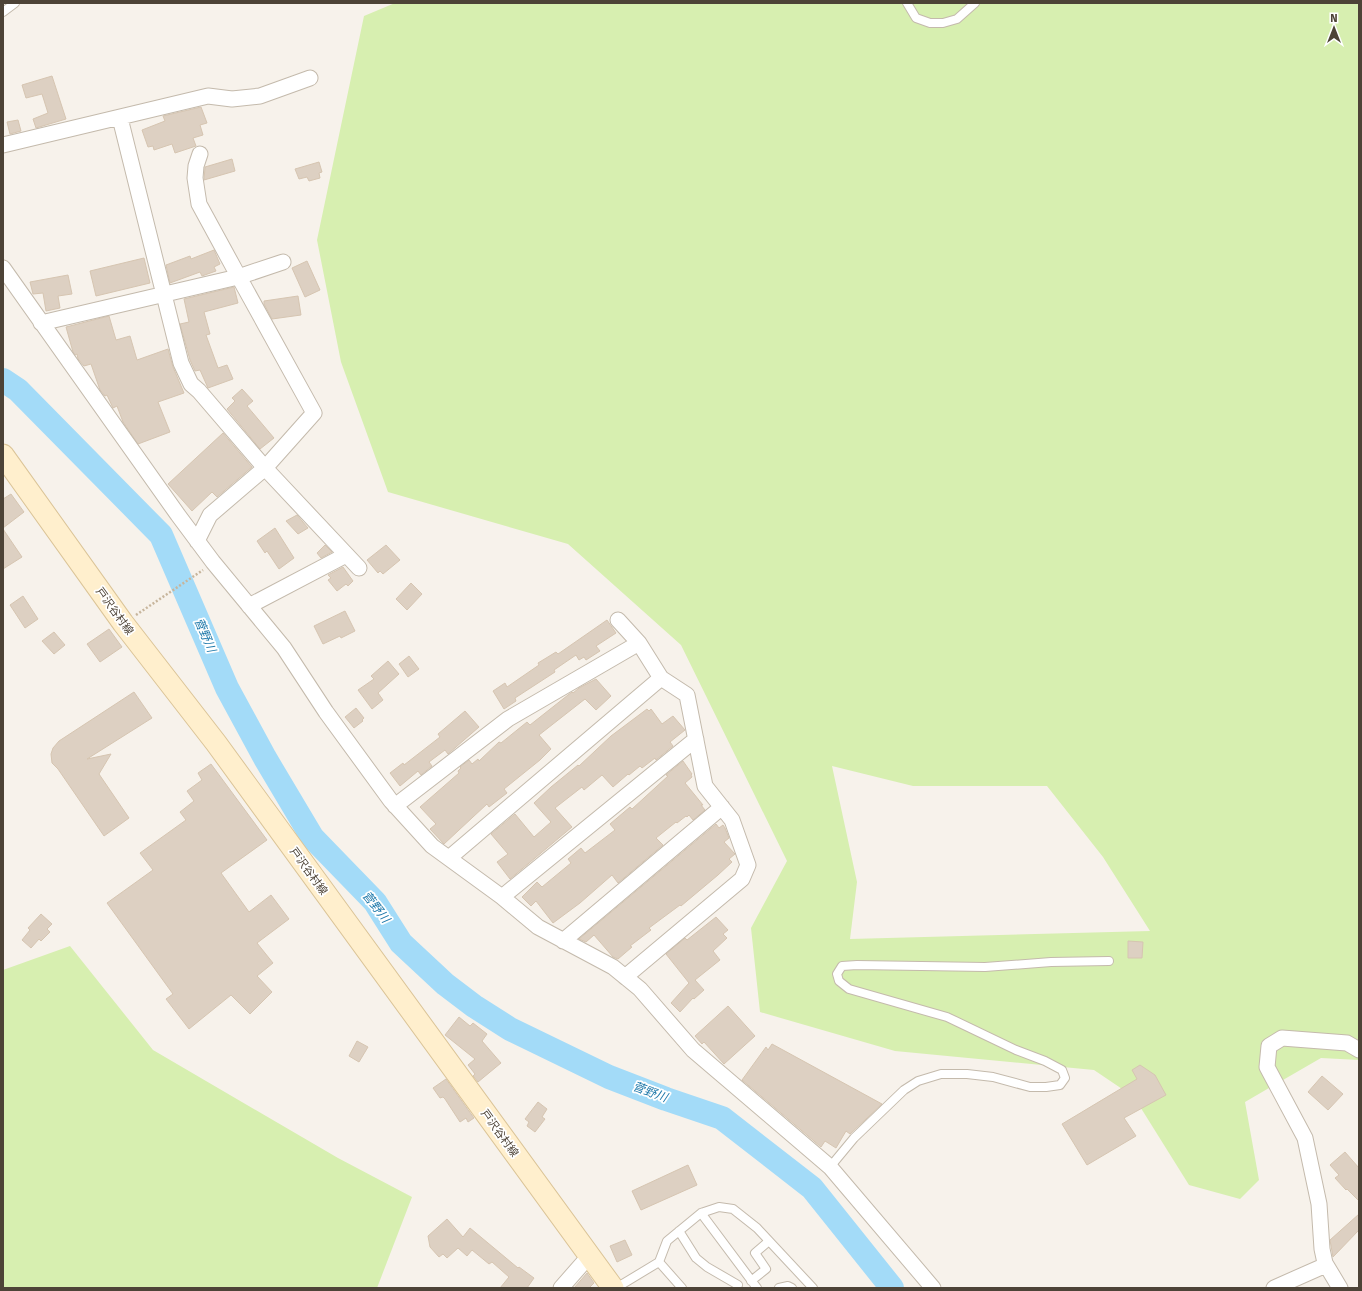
<svg xmlns="http://www.w3.org/2000/svg" width="1362" height="1291" font-family="'Fira Sans','Noto Sans JP',sans-serif">
	<style>
		.green { fill: #d7efb0; fill-rule: evenodd }
		.lines { fill: none; stroke-linecap: round; stroke-linejoin: round }
		.river { stroke: #a3dbf8; stroke-width: 24 }
		.building { fill: #ddd0c2; stroke: #d6c5b1 }
		.lane-casing { stroke: #c4baac; stroke-width: 10 }
		.street-casing { stroke: #c4baac; stroke-width: 17 }
		.secondary-casing { stroke: #dbc497; stroke-width: 23 }
		.path { stroke: #c7b59c; stroke-width: 2.5; stroke-dasharray: 2 2; stroke-linecap: butt }
		.lane { stroke: #fff; stroke-width: 8 }
		.street { stroke: #fff; stroke-width: 15 }
		.secondary { stroke: #ffefcd; stroke-width: 21 }
		.labels { text-anchor: middle; stroke-width: 3.5; stroke-linejoin: round; paint-order: stroke }
		.street-label { font-size: 11px; fill: #4d4337; stroke: #fff }
		.water-label { font-size: 12px; font-style: italic; fill: #207aab; stroke: #fff }
	</style>
	<rect width="100%" height="100%" fill="#f7f2eb"/>
	<!-- green -->
	<path class="green" d="M395,3H1359V1060L1321,1058L1245,1102L1259,1180L1240,1199L1189,1185L1134,1097L1094,1070L895,1051L760,1012L751,928L787,861L681,645L568,544L388,492L341,362L317,240L364,16ZM832,766L913,786H1047L1103,857L1150,931L850,939L857,882Z
		M70,946L153,1050L338,1158L412,1197L377,1288H3V970Z"/>
	<g class="lines">
		<!-- river -->
		<path class="river" d="M3,380L18,390L161,535L227,688L265,758L312,837L375,902L401,943L445,984L474,1006L510,1029L609,1077L666,1099L722,1118L812,1188L892,1288"/>
	</g>
	<!-- building -->
	<path class="building" d="M52,76L66,119L36,128L33,119L48,113L42,94L26,98L22,85Z
		M201,107L207,123L200,125L203,135L193,138L196,146L175,153L172,144L154,150L153,146L148,147L142,130L165,121L163,116Z
		M18,120L21,131L10,134L7,122Z
		M232,159L235,171L204,180L205,167Z
		M319,162L322,172L319,173L320,178L309,181L307,177L299,179L295,169Z
		M214,250L220,264L214,267L216,271L202,276L200,272L170,283L166,265L190,256L191,259Z
		M144,258L150,283L96,296L90,271Z
		M307,261L320,290L305,297L292,268Z
		M68,275L72,294L58,296L60,308L46,311L43,293L33,294L30,282Z
		M234,287L238,303L204,312L210,334L206,335L218,368L227,365L233,379L208,388L200,370L195,371L190,360L180,324L189,322L184,299Z
		M298,296L301,315L272,319L264,304V301Z
		M109,316L116,340L130,336L137,360L168,349L173,367L184,393L158,402L170,432L138,444L123,422L117,406L113,408L107,395L105,396L100,390L91,364L84,366L78,359L77,354L75,355L73,352L66,327Z
		M242,389L253,401L247,406L274,438L260,449L227,409L235,401L232,398Z
		M223,433L252,467L217,497L212,492L192,511L168,484Z
		M11,494L24,512L3,528V499Z
		M297,515L308,528L298,534L286,521Z
		M275,528L294,558L279,569L267,551L265,553L257,541Z
		M3,529L22,557L3,569Z
		M325,545L332,552L321,558L317,553Z
		M386,545L400,560L383,574L380,571L378,573L367,560Z
		M343,567L353,581L348,586L346,584L337,591L328,580L331,578L328,575Z
		M411,583L422,594L407,610L396,599Z
		M23,596L38,619L25,628L10,605Z
		M345,611L355,631L341,638L340,636L323,644L314,626Z
		M607,620L616,633L596,646L600,651L586,660L584,657L579,660L576,655L554,670L555,672L515,698L516,701L504,709L493,691L505,683L507,687L539,665L538,663L556,652L558,654Z
		M109,629L122,647L100,662L87,644Z
		M54,632L65,645L54,654L42,641Z
		M409,656L419,669L408,677L399,664Z
		M388,661L399,674L378,693L383,700L372,709L358,690L374,679L371,676Z
		M596,679L611,696L596,710L585,699L539,735L551,749L540,760L504,789L507,793L489,807L487,804L444,844L430,829L436,824L420,807L459,773L458,771L461,768L460,767L469,760L472,764L478,759L479,761L499,742L501,743L527,722L530,725L568,695L572,692L573,693L579,688Z
		M134,692L152,718L87,759L111,754L99,774L129,818L104,836L58,769L52,763L51,754L53,748L59,741Z
		M356,708L364,718L362,720L363,721L354,728L345,717Z
		M647,709L649,711L651,709L662,724L673,716L685,730L670,742L673,746L656,760L655,758L642,768L640,766L629,775L628,774L613,787L602,775L584,790L582,787L555,808L572,827L510,879L497,862L508,854L491,834L515,814L534,837L551,822L534,803L551,787L578,765L579,766L611,736Z
		M465,711L479,727L448,754L445,750L429,762L432,766L421,775L418,771L400,786L390,773L403,763L404,765L440,737L438,734Z
		M683,761L692,774L691,775L692,777L685,783L703,805H701L705,810L693,820L689,815L687,817L686,816L677,823L676,822L656,838L663,845L618,883L612,875L580,903L553,923L536,901L531,906L522,897L537,882L542,887L571,863L568,859L581,848L585,853L615,830L610,824L630,807L632,809L668,776L666,775Z
		M211,764L267,840L221,873L249,912L271,895L289,919L257,943L273,963L257,976L272,992L250,1014L231,995L189,1029L166,999L173,994L107,903L153,870L140,853L186,820L180,812L194,801L187,791L202,780L198,773Z
		M716,824L719,828L723,825L725,828L729,838L724,842L735,854L729,859L732,862L718,875L681,906L680,905L649,928L651,930L630,946L632,947L618,959L613,957L594,935L586,942L579,939Z
		M41,914L52,924L47,929L50,932L41,941L39,939L31,948L22,940L30,930L28,928Z
		M716,917L728,930L723,934L727,938L713,951L720,960L695,980L704,990L694,999L693,998L680,1012L671,1003L689,983L666,954L685,938L687,940Z
		M1128,941L1143,942L1142,958H1128Z
		M728,1006L755,1036L724,1064L704,1042L702,1044L695,1036Z
		M459,1017L470,1026L473,1023L487,1034L482,1041L501,1063L478,1082L473,1076L475,1074L468,1065L475,1059L445,1035Z
		M357,1041L368,1047L359,1062L349,1056Z
		M772,1044L882,1104L850,1134L846,1131L836,1148L825,1141L821,1147L742,1080L766,1047L768,1050Z
		M1140,1065L1155,1075L1166,1095L1124,1118L1136,1136L1087,1165L1062,1124L1137,1079L1132,1070Z
		M1322,1076L1343,1094L1328,1110L1308,1092Z
		M446,1079L474,1118L468,1122L466,1118L460,1122L445,1099L443,1097L440,1098L433,1088Z
		M538,1102L547,1109L542,1117L545,1119L535,1132L527,1126L529,1122L525,1119Z
		M1345,1152L1359,1168V1201L1347,1189L1346,1190L1335,1178L1339,1175L1330,1165Z
		M688,1165L697,1185L641,1210L632,1191Z
		M1359,1214V1230L1333,1257L1330,1240Z
		M447,1219L463,1237L470,1228L518,1268L519,1267L534,1278L527,1288H500L509,1277L492,1262L489,1264L472,1250L467,1256L458,1248L447,1258L443,1254L439,1257L430,1247L428,1236Z
		M625,1240L632,1255L617,1262L610,1246Z
		M587,1273L594,1283L589,1288H574Z"/>
	<g class="lines">
		<defs>
			<path id="lane" d="M907,3L916,18L930,23H943L957,19L975,3
				M3,12L15,3
				M830,1167L854,1138L904,1090L918,1081L941,1074H967L993,1077L1030,1087H1046L1060,1085L1065,1078L1062,1070L1045,1061L1016,1050L947,1017L849,989L839,981L837,974L842,966L857,965L985,967L1051,962L1109,961
				M701,1213L757,1288
				M679,1231L696,1258L707,1267L738,1285
				M659,1262L682,1288
				M751,1281L766,1269L755,1253L769,1241
				M616,1288L659,1262L667,1241L701,1213L719,1207L733,1209L757,1228L813,1288
				M779,1288L788,1286L792,1288"/>
			<path id="street" d="M120,118L181,363L191,384L199,391L265,468L359,568
				M3,145L208,96L232,99L260,96L310,78
				M3,268L178,515L213,562L284,648L326,712L391,801L432,846L502,897L538,927L613,967L640,989L693,1050L830,1167L933,1288
				M41,323L238,277L283,262
				M197,541L210,515L265,468L314,413L235,270L199,204L195,178L196,166L200,154
				M249,606L346,555
				M618,620L639,643L661,678L687,695L705,786L732,820L748,865L742,879L625,977
				M395,806L508,719L639,643
				M449,858L661,678
				M502,897L696,739
				M563,941L722,807
				M561,1288L590,1255
				M1274,1288L1326,1265
				M1340,1288L1325,1263L1322,1249L1319,1204L1305,1138L1267,1067L1269,1046L1282,1038L1347,1043L1359,1050"/>
			<path id="secondary" d="M3,455L123,623L216,743L613,1288"/>
		</defs>
		<!-- lane casing -->
		<use href="#lane" class="lane-casing"/>
		<!-- street casing -->
		<use href="#street" class="street-casing"/>
		<!-- secondary casing -->
		<use href="#secondary" class="secondary-casing"/>
		<!-- path -->
		<path class="path" d="M136,615L203,570"/>
		<!-- lane -->
		<use href="#lane" class="lane"/>
		<!-- street -->
		<use href="#street" class="street"/>
		<!-- secondary -->
		<use href="#secondary" class="secondary"/>
	</g>
	<g class="labels">
		<!-- street labels -->
		<g class="street-label">
			<text transform="translate(115 611) rotate(54)" y="4">戸沢谷村線</text>
			<text transform="translate(309 871) rotate(54)" y="4">戸沢谷村線</text>
			<text transform="translate(500 1133) rotate(54)" y="4">戸沢谷村線</text>
		</g>
		<!-- water labels -->
		<g class="water-label">
			<text transform="translate(205 635) rotate(67)" y="4">菅野川</text>
			<text transform="translate(376 907) rotate(52)" y="4">菅野川</text>
			<text transform="translate(650 1092) rotate(20)" y="4">菅野川</text>
		</g>
	</g>
	<!-- border -->
	<rect width="1362" height="1291" fill="none" stroke="#4d4337" stroke-width="8"/>
	<!-- north arrow -->
	<g transform="translate(1334 28)" stroke="#ffffff" stroke-width="3" paint-order="stroke">
	<path d="M0-3L7 15L0 10L-7 15Z" fill="#4d4337"/>
	<text y="-6" font-size="11" font-weight="bold" text-anchor="middle" fill="#4d4337">N</text>
	</g>
</svg>
